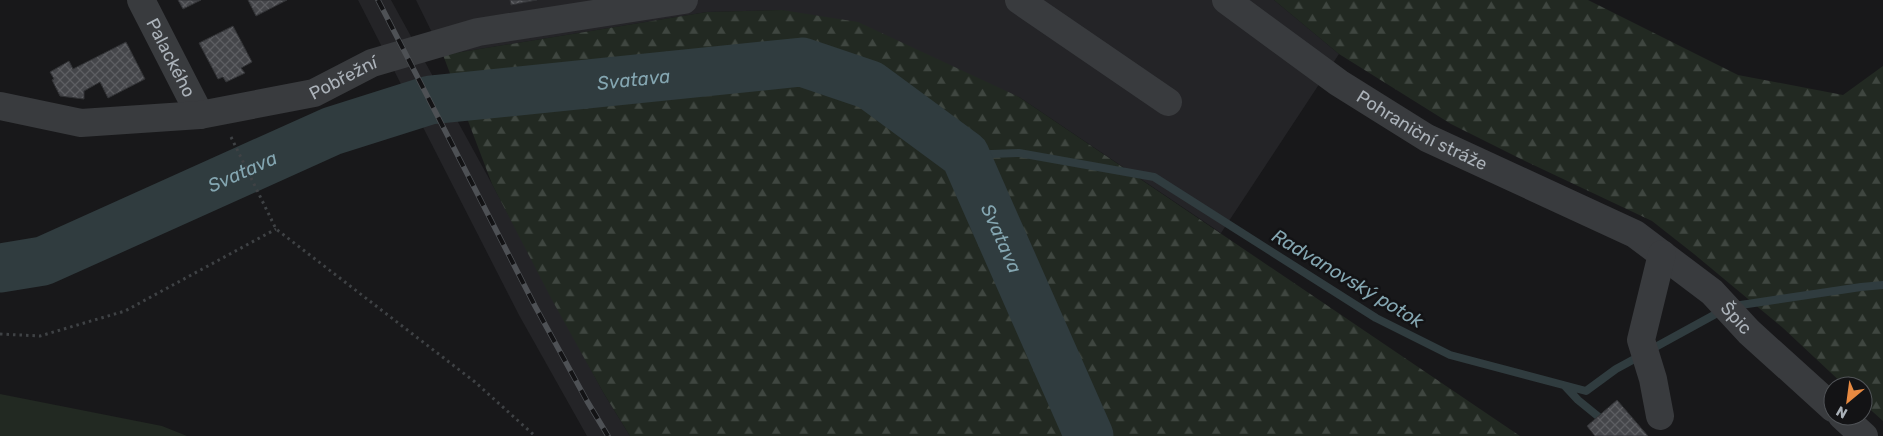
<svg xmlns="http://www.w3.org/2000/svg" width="1883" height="436" font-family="Rubik,sans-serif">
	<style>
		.built { fill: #242427 }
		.green { fill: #222922 }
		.forest { fill: url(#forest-firs) }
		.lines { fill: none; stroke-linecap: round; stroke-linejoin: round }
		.stream { stroke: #303c3f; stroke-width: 8 }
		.river { stroke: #303c3f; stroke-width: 49 }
		.building { fill: url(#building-cross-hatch); stroke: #323336 }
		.path { stroke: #3f4245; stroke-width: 3; stroke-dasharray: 2.5 4; stroke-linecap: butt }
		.minor { stroke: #393b3e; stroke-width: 28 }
		.rail-casing { stroke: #4e5155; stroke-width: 5.5 }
		.rail { stroke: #131315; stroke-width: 4; stroke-dasharray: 11; stroke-linecap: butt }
		.labels { text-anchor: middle; stroke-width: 5; stroke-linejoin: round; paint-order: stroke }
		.street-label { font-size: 18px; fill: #abb2b9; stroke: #131315 }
		.water-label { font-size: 19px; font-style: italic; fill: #84a6b1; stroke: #131315 }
	</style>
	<defs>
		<pattern id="forest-firs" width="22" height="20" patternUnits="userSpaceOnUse" patternTransform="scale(1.25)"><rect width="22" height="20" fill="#222922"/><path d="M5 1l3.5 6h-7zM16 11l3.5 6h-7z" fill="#3f4640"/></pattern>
		<pattern id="building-cross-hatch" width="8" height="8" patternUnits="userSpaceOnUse" patternTransform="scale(1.25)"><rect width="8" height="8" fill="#45464a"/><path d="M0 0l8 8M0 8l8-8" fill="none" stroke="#5d5e62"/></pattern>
	</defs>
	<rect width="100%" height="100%" fill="#18181a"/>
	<!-- built -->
	<path class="built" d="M358,0H391L492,184L603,392L630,436H587L519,315Z
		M416,0H1274L1339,54L1221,233L1019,97L782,10L707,12L443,55Z"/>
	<!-- green -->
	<path class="green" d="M0,394L162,426L187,436H0Z"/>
	<!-- forest -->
	<path class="forest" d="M1274,0H1588L1738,75L1843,95L1883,66V421L1863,403V386H1845L1783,328L1694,254L1652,221L1525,161L1451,124L1339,54Z
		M782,10L858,22L1019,97L1520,436H630L603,392L551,298L492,184L443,55L707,12Z"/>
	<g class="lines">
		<!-- stream -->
		<path class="stream" d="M965,155L1019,153L1154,177L1376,318L1450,355L1586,391L1616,369L1640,356
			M1734,306L1861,287L1883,285
			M1650,350L1723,310
			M1565,386L1578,400L1605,422"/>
		<!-- river -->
		<path class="river" id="s1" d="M0,268L43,261L332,131L430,100L802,62L870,85L965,155L1089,436"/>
	</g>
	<!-- building -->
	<path class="building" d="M178,0H201L183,9Z
		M248,0H287L256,16Z
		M510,0H537L511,5Z
		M233,26L252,62L241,68L245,73L226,82L223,77L218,79L199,43Z
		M126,42L145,79L108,98L100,82L84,91V99L60,96L52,80L54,79L50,72L69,61L73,69Z
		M1617,400L1648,436H1595L1587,426Z"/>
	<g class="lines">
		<!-- path -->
		<path class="path" d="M231,137L276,229L475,382L535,436
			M0,334L40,336L125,311L276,229"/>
		<!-- minor -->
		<g class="minor">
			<path id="s2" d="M141,0L200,115"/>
			<path d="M1019,0L1168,102"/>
			<path id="s3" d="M1226,0L1339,83L1427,138L1635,234L1712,292L1749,332L1833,408"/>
			<path id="s4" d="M0,106L81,123L200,115L314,93L372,63L478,32L684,0"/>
			<path d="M1660,416L1653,379L1641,340L1662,254"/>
			<path d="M1842,416L1864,436"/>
		</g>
		<defs>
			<path id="rail" d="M378,0L535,306L587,401L608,436"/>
		</defs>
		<!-- rail casing -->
		<use href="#rail" class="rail-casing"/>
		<!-- rail -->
		<use href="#rail" class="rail"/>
	</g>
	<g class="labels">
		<!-- street labels -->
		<g class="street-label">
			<text dy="6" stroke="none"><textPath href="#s2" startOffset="65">Palackého</textPath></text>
			<text dy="6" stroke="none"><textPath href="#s4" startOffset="351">Pobřežní</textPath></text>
			<text dy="6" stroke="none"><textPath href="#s3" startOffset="236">Pohraniční stráže</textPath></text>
			<text dy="6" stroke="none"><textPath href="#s3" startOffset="605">Špic</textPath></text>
		</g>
		<!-- water labels -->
		<g class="water-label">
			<text dy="7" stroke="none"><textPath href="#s1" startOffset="668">Svatava</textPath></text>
			<text dy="7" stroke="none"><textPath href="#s1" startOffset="262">Svatava</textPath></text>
			<text dy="7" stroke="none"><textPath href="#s1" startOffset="1118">Svatava</textPath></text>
			<text transform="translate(1348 278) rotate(31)" y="7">Radvanovský potok</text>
		</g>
	</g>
	<!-- north arrow -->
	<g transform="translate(1848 401) rotate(209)"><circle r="24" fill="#131315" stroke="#505357"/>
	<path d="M0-4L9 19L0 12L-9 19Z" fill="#e88a41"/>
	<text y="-8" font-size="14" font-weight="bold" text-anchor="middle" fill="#abb2b9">N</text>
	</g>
</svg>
